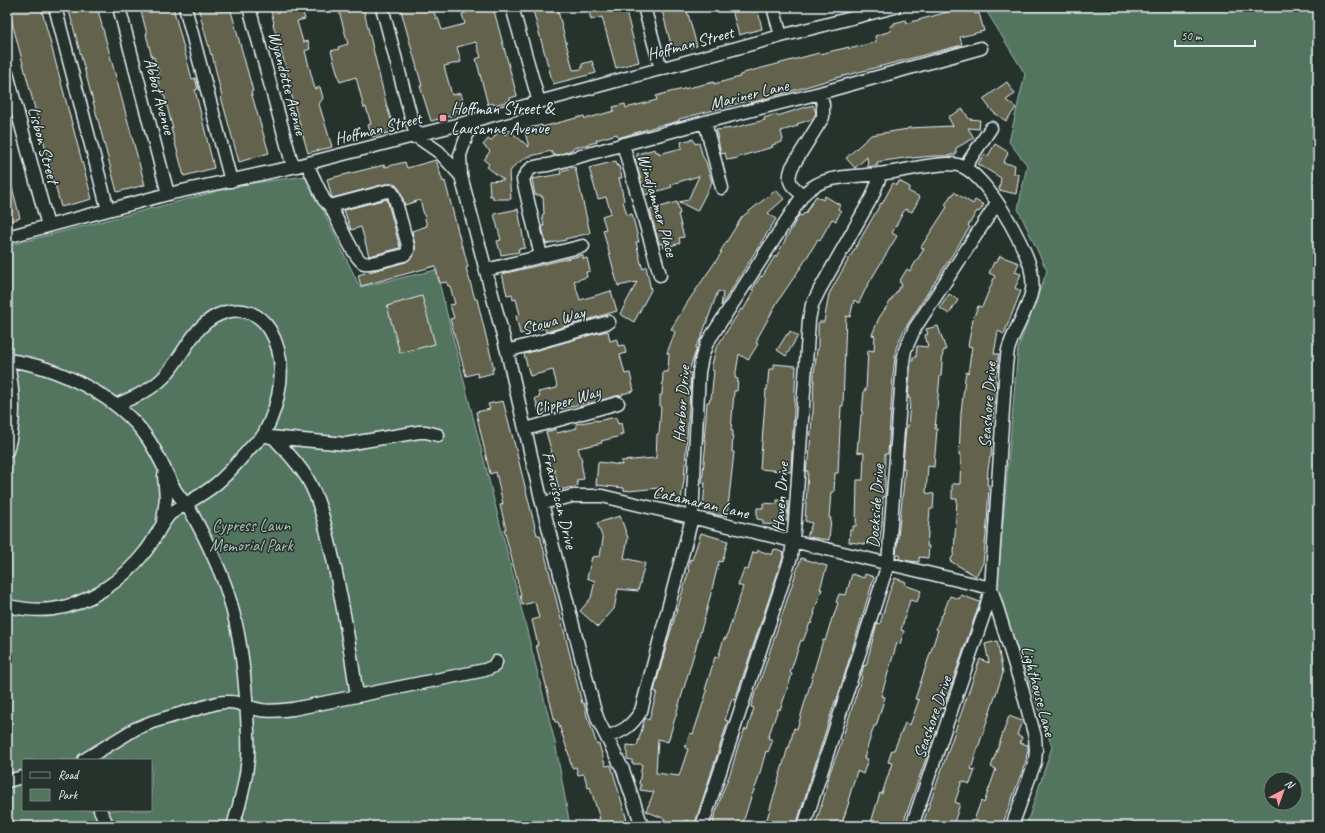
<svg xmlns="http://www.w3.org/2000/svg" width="1325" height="833" font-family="Caveat,sans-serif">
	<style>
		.green { fill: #52745f; stroke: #9db2ac; fill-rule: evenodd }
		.building { fill: #63624e; stroke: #e8f1f8 }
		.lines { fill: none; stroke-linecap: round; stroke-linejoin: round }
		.minor-casing { stroke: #e8f1f8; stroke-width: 15 }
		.minor { stroke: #26332d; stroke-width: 12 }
		.poi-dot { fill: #ff9aa2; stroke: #26332d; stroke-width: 1.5 }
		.labels { text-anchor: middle; stroke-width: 3; stroke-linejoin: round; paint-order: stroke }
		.street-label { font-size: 17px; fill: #e8f1f8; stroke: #26332d }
		.poi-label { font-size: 17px; fill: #e8f1f8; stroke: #26332d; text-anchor: start }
		.park-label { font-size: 17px; fill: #acbfbb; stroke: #26332d }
	</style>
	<rect width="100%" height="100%" fill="#26332d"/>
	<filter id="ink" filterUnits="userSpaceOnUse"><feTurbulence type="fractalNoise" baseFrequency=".025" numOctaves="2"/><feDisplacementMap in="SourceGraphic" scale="8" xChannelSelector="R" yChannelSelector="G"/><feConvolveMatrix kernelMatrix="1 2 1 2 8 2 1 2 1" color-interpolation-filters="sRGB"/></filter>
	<g filter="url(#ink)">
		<!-- green -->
		<path class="green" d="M984,7H1318V826H1026L1052,747L997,591L1018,348L1047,271L1018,209L1027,165L1009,142L1025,74ZM1271,779H1295V803H1271Z
			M306,176L360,287L436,270L555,742L570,826H7V246L245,184ZM23,760H151V810H23Z"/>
		<!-- building -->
		<path class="building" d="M8,7H41L92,199L61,207Z
			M68,7H97L145,185L117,192Z
			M140,7H173L192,79L195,78L198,89L195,90L214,168L184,176L171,128H173L171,122L165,98L163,94H162L156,75L159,74L154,57L152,58L146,34H147Z
			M198,7H230L253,91L251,92L269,153L239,162L221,97H222L212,54L211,55L208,44Z
			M270,7H301L305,19L297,21L303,42L308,41L310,49L305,51L315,89L320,87L323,98L319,104L332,147L308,153L288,83L290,82L273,24L274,23Z
			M338,7H363L387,107L395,131L372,137L368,125L371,124L366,107L364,108L356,77L340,82L331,51L339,49L338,47L348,44Z
			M400,7H426L428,12L434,11L436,19L438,18L442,30L465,24L462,14L470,11L469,7H493L517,96L510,98V101L494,105L493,103L488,105L476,59L481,57L476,42L457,47L461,62L444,66L452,95L461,93L465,109L453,112L454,115L431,121L420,86H422Z
			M532,7H557L573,70L582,69V64L592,61L596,73L553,84Z
			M588,7H625L639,62L616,68L602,17L591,20Z
			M661,7H686L697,46L673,52Z
			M731,7H757L762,29L739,35Z
			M959,7H973L975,14L979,13L984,31L960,37L962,45L836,78L751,103L750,101H747L726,107L679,119V121L664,125V124L618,138L617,134L596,140L597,142L573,148V149L567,152L558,155H553L551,151L527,157L515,165L509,173L511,199H493V196H490L489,181L504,180L487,167L489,164L484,160L490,151L483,145L488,139L491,141L500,130L505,135L509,130L529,147L524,129L542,125V127L584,116L585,119L614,111L613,107L625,104L626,108L657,100L656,96L666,93L714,82V84L740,77V75L743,74V73L819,53L820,54L849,47V49L876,42L875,36L891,31L890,26L894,25V23L906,20L907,23L959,9Z
			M1007,82L1015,94L1006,100L1016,108L1006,121L993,112L983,99Z
			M813,105L816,113L813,119L797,124L798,126L781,131L783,140H782V142L772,145L773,147L738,157L739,158L727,160L725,153L721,154L716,130L733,128L765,120L764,118L776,114L777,116Z
			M963,109L969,119L980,120L979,129L968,128L974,138L956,148V155H950V156H934L912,158L911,157L877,162L878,165L868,167L867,157L855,168L846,158L871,135L908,129V128L953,126L948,117Z
			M693,139L695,144L699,143L703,157L706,162L712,182L697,211L679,202L688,200L699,176L671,184L672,187L645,195L635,160L637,158V154L655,149L656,152H659V154L682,148L681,142Z
			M995,144L1008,152L1007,153L1008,154L1003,163L1015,165L1014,174L1019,175L1016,194L999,190L1001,178L978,164L985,154L988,156Z
			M436,160L443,182L445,181L462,247H463L468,267L466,268L475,299H477L494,369H492L493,373L478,377L477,373L466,376L450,319L454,318L450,305L455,304L450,286H448L447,282L440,283L435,266L361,286L358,275L406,262L413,256L415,251V246L412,231L427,226L420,200L405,205L400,190L395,184H385L332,198L327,179L384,165L385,167L405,162L407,168Z
			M616,161L618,167L619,166L622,178H619L624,200L623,201L627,215L632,214L639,242H636L641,263L643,269L646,266L651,290L634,322L620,314L637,282L618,286L603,230L606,229L602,216L611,213L606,197L598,199L589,168Z
			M575,167L590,233L565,239L566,240L546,244L542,226H544L542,215L544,214L543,197H541V195H535L532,179L561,174L560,171Z
			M9,175L20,218L7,222V176Z
			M899,181L910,187L908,191L920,197L912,212L905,209L892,233L897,236L866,288L859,303L854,300L850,317L846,316L843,406H841L838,473H835L834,492H831L829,518H831L829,540L807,537L812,523L805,521L808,471H806L807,462L809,460L812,417L813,413L814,374L817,350H818V324L819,322H824L829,294L838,278L881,203L882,204L893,183L897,185Z
			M776,190L784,199L768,213L776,219L721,306L723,293L718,291L701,338L695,348H697L688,373H691L690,393L684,480L681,500L657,495L659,488L628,491V490L624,491V488L596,485L598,462L622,465L621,461L656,458L657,434H659L661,407H660V395H662L663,372H668L669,354L667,353L675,332L671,329L689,300L722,252H720L742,217Z
			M954,192L973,204L975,200L984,205L979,212L977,211L968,226L970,227L954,252L904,330L896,348L893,375L888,454H885V497H883L882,524L879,546L849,542L850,530H853V526H856L857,480H863L864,453L857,452L858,441H859L861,415H862L864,390H866L868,350L874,351L875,336L872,335L879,318L902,284L899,282L907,269L910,271L924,249L921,247L947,207L945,205L951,195L952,196Z
			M816,196L823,200L825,196L840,205L838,209L841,211L836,221L832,219L820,240L818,239L803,264L778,301L757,339H758L756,343L758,344L748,360L739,354L735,378L738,379L737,391H734L731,431H733L732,452H734L727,516L709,514V508H703L705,483H702L706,441H704L706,417L707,402H709L710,399H711L714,371L712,370V365L716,348L741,309L743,310L754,291L752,290L761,276L762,277L775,256L776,257L799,215L802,216L804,213L805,214Z
			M387,199L400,248L369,256L361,227L351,230L344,210Z
			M677,202L680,214H678L684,237L679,238L680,243L664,248L663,243L659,244L650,210Z
			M518,209L525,248L518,249L519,252L501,255L497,241L501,240L494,214Z
			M583,255V259L587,258L590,271L586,272L587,277L574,281L580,300L611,291L617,311L546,332L545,328L520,334L516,316L520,315L516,299L513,300L512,294L507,295L502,274Z
			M1000,256L1019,263L1015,272L1021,274L1015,288L1021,291L1004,334L998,331L994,354H999L995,380L997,381L991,436L992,437L991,457H990L988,469L987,485H989L987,524L983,563L976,576L950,561L954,554L957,499H952V484H960L961,455H959L961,413L965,378L966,372L968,373L972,347L968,346L973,319L978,306L982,307L995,276L989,273L994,262L996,263Z
			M949,294L958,300L949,314L940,308Z
			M422,296L435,344L400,353L387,306Z
			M938,326L946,350L943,351L941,376H940L935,429H937L934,467L928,466L926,493L934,494L933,509H930L927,546H929L928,558L919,557V562L909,561L899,559L900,555H896L903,491L905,469H903V464L906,427H908L910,403V398H908L911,360L913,361V357H916L917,346L928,347L925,335L928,334L926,329Z
			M608,331L610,341L617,339L618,346L624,345L626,353L620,355L625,374L630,373L634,391L622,394L623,395L616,396L588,404V402L562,409V408L539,412L535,398L540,397L538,392L557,388V386L553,370L530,376L524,354L594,334Z
			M790,331L798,336L786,356L777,350L787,334L788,335Z
			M774,364L796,366L791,472L760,469L766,389L767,390L769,369H774Z
			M503,401L515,446L537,535H540L582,703H584L588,720H589L597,745L599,744L604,761L606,766L611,765L626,817L629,826H582V824L600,819L590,787L588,788L584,774L578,775L576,767L572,768L569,758H570L558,722H555L536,645H538L532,620L539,618L535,602L522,605L520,595H521L504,529H506L500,505L503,504L496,472L490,474L476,412L490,409L488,404Z
			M616,417L618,424L621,423L623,434H620L621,436L601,441L602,443L578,448L582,461L581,462L584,479L577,480L578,486L559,490L554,469L551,470L547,455L552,453L546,432L556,429L557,433L577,428L576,424L597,420V421Z
			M777,500L788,501L787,521H780V525L763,524V520L757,519V508H763V503L777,504Z
			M620,516L628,538L624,558L645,563L638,591L618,589L614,609L598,627L580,611L591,598L595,581L587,578L592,557L600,556L603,539L597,523Z
			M701,533L728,541L722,562L719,561L706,613L668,742L658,739L656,773L679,776L688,749L685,748L690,733L693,734L699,716L707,691L705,690L715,657L718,658L724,638L726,639L735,611L743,587L738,585L744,569L748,570L753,552L757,553L758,550L772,555L774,549L784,553V554L735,700L732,699L725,720L728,721L695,823L686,820L683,826H663L665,819L646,811L654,792L640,790L641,785L639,784L642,764H632V760L627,759V745L637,746L645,718L649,720L657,692L654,691L668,640L689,570L688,569L690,559L692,560Z
			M801,558L827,566L820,589H822L814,613H815L811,624L810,623L803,641L801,640L790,673L792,674L788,687L780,710L778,709L768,738L773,740L768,752L766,751L757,783L751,797L742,826H713L714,822L713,821L723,791L731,771L738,746L745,729L747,730L754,708L751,707L756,690H757Z
			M852,574L864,578L865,574L874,577L837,700L835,701L796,826H765L788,747L789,748L794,728L797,729L823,640L825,641L832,618H833L838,603L836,602L839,594L846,595Z
			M895,578L906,582L905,585L921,591L917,602L910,600L901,630L904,631L900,644L897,643L881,696L885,697L876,726H874L864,758L868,759L863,774L857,771L848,801L849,802L841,826H815L827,787H826L830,772L839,749L862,676H861L864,665L866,666L877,623L880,624L889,593Z
			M961,595L980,602L943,709L941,708L934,730H935L928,753L902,826H870L880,793L882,794L892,763L888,762L892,750H894L905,723L910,725L919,700L915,699L938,630L936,629L941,616H942L950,596L959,599Z
			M997,641L1003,673L971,769L975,770L970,784L962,781L955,802L960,804L953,826H922L980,659L989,663L985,644Z
			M1009,716L1022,721L1017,735L1022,737L1020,743L1028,745V751L1026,757L1027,758L1002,826H972L981,801L984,803L996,769L991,767Z"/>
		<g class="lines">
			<defs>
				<path id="minor" d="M55,7L108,210
					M119,7L168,194
					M185,7L231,181
					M249,7L293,167
					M382,7L416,136L439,152L461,176
					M512,7L539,102
					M644,7L661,69
					M773,7L781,36
					M7,73L48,226
					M472,121L460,155L461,176L507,351L542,503L594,708L598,720L623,770L642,826
					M705,122L722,188
					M623,144L660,275
					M307,164L324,200L330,206C336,216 355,261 364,263C371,265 395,257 404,255L408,251V246L394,195L391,191H387L330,206
					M965,167L991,128
					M803,195C824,172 858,178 886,173C903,171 943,161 958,165C985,172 1022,240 1030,266C1032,274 1033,283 1032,290C1028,311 1014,329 1008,350C1007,354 1007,360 1006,365L991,588L986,608L912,826
					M7,237L168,194L293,167L472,121L539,102L781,36L895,7
					M541,256L523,180C528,167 534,166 548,165L705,122L820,93L981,48
					M486,270L583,246
					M507,351L609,322
					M7,360C57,366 120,397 148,439C159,455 166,473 175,490C180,498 186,504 191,512C202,531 212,553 221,574C239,619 245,669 247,716C248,730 249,744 248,758C246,781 240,804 233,826
					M526,429L618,403
					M270,437L346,444L419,432H426L438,435
					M274,438C286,451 298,463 307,478C320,500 325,525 331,550C342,598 350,647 357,696
					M7,451C16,421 14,390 7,360
					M542,503L573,496H602L991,588L1021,685L1035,737L1036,750L1035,762L1012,826
					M163,522L166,498L164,475
					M7,606C22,609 38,611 53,609C88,605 124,579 145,552C155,540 160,525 170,514C185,503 202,496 216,484C230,473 241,458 253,445C257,441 262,438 264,434C280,403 289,362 270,330C260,314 244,307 226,312C193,321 184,357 163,378C150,391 132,398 116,405
					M607,737C623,731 631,727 641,711L692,518L699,372L702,357L707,343L803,195C791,186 786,182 792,167L823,117V104L820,93
					M84,760L135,729L152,722L217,703C238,699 243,707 261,710C271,712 282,710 293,709L485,670L494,666L496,662
					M7,781L23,777
					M100,810L108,826
					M702,826L791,557L795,521L809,320L812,305L820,289L872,197L881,174
					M804,826L888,564L903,362L905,350L915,328L997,203"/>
			</defs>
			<!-- minor casing -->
			<use href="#minor" class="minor-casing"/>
			<!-- minor -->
			<use href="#minor" class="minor"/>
		</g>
	</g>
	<!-- markers -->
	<rect class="poi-dot" x="439" y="114" width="8" height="8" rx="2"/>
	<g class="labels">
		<!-- street labels -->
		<g class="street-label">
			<text transform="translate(690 43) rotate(-15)" y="6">Hoffman Street</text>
			<text transform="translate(288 83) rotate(75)" y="6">Wyandotte Avenue</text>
			<text transform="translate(749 94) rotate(-14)" y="6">Mariner Lane</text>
			<text transform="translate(160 96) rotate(75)" y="6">Abbot Avenue</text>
			<text transform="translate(378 128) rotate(-14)" y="6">Hoffman Street</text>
			<text transform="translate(44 145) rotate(75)" y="6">Lisbon Street</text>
			<text transform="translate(658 205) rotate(74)" y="6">Windjammer Place</text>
			<text transform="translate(553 320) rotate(-16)" y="6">Stowa Way</text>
			<text transform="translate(567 400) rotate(-16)" y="6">Clipper Way</text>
			<text transform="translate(681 404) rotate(-86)" y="6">Harbor Drive</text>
			<text transform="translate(987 405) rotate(-86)" y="6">Seashore Drive</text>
			<text transform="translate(780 497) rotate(-86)" y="6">Haven Drive</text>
			<text transform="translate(560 500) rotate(76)" y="6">Franciscan Drive</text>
			<text transform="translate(701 502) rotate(13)" y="6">Catamaran Lane</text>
			<text transform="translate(875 506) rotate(-86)" y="6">Dockside Drive</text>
			<text transform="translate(1039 691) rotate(75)" y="6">Lighthouse Lane</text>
			<text transform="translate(932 717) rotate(-71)" y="6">Seashore Drive</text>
		</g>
		<!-- poi labels -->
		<g class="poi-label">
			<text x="451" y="114">Hoffman Street &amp;<tspan x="451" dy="20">Lausanne Avenue</tspan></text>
		</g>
		<!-- park labels -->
		<g class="park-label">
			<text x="251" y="531">Cypress Lawn<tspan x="251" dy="20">Memorial Park</tspan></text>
		</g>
	</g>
	<!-- margin -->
	<rect width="1325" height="833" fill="none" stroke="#26332d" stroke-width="24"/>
	<rect x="12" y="12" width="1301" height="809" fill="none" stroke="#e8f1f8" stroke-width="1.5" filter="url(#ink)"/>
	<!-- legend -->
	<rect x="22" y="759" width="130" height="52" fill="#26332d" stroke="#747f7e"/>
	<rect x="30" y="772" width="20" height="6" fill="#26332d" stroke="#747f7e"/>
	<text x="58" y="779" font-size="12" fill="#e8f1f8">Road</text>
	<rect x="30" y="789" width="20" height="12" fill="#52745f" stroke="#747f7e"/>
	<text x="58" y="799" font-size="12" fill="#e8f1f8">Park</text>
	<!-- north arrow -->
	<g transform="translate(1283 791) rotate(41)"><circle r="19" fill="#26332d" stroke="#747f7e"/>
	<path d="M0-3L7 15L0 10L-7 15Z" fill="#ff9aa2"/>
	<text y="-6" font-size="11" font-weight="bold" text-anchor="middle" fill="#e8f1f8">N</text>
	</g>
	<!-- scale -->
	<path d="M1175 40v6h80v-6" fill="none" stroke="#e8f1f8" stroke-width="2"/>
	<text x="1181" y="40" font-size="12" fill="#e8f1f8" stroke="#26332d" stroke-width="3" paint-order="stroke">50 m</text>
</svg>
